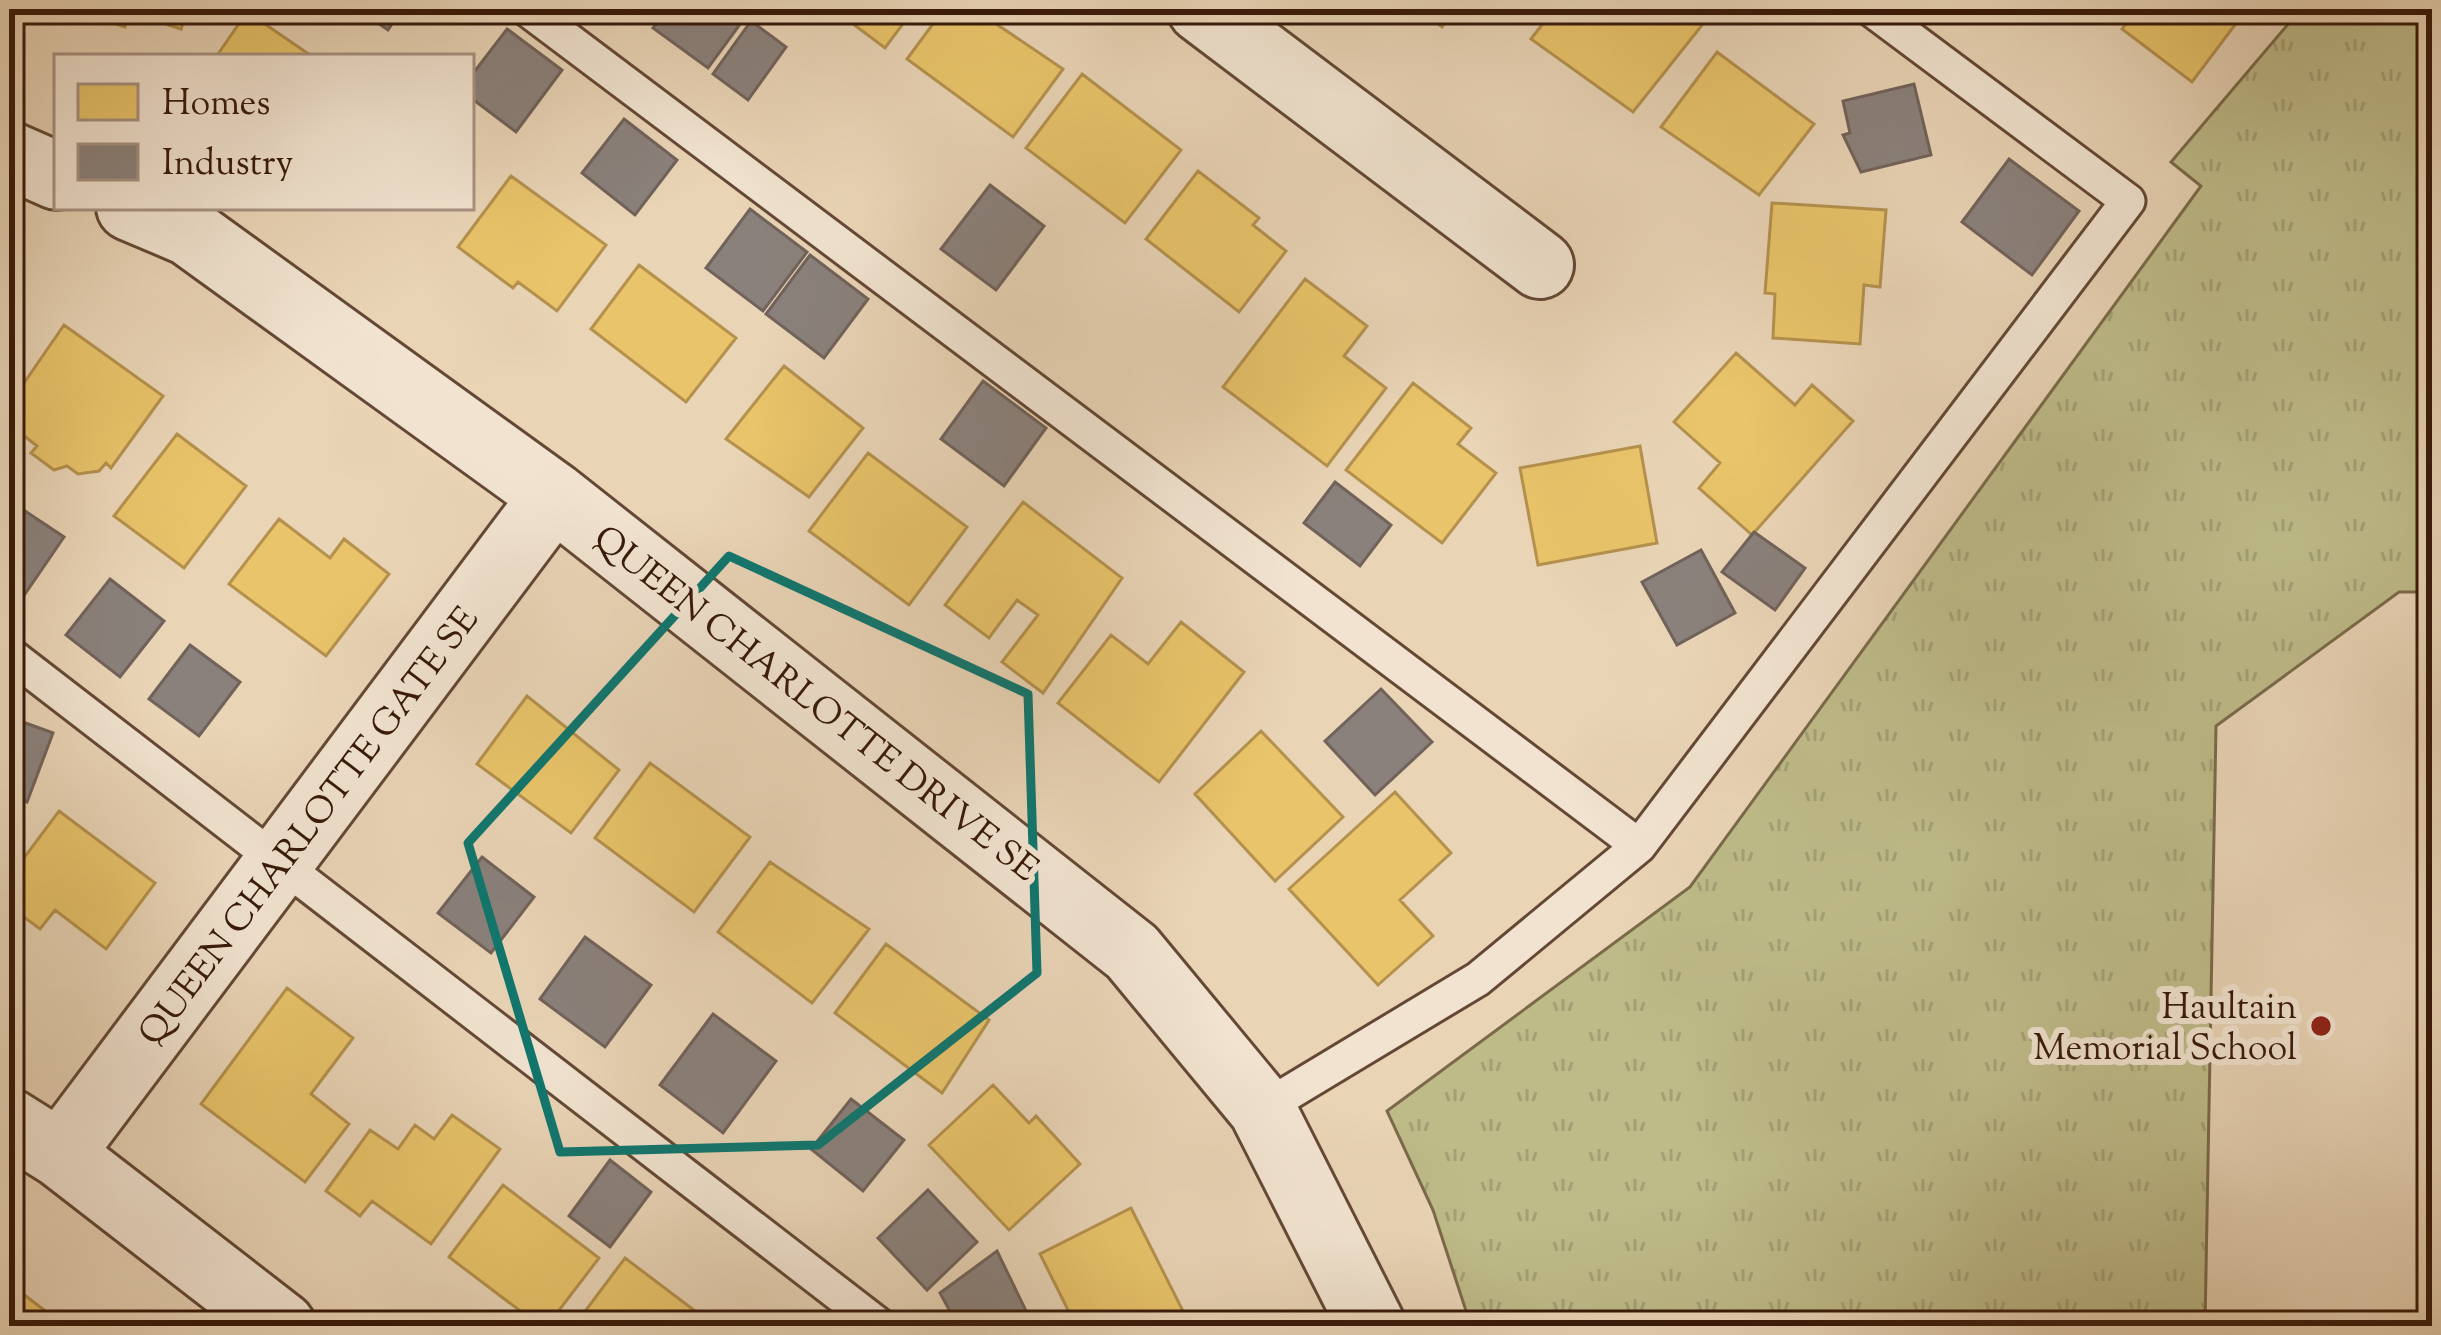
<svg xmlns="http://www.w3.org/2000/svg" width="2441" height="1335" font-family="'Sorts Mill Goudy',serif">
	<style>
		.grass { fill: url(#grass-tufts); stroke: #7a6a4a; stroke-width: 3 }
		.homes { fill: #e9c46a; stroke: #b4914d; stroke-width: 3 }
		.industry { fill: #8a817c; stroke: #71625a; stroke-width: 3 }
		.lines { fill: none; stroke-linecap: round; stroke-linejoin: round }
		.lane-casing { stroke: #644835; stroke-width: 39 }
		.street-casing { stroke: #644835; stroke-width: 72 }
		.lane { stroke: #f1e3d0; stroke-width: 33 }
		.street { stroke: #f1e3d0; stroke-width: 66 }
		.marked { fill: none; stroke: #0f766e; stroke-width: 9; stroke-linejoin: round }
		.poi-dot { fill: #8f2418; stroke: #f1e3d0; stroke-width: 4.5 }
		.labels { text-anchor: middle; stroke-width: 12; stroke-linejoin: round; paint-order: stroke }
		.street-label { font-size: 36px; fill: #37190a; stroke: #f1e3d0 }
		.poi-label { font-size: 36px; fill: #37190a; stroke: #f1e3d0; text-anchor: end }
	</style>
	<defs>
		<pattern id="grass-tufts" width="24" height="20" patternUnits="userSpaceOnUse" patternTransform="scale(3)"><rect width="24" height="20" fill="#bebb89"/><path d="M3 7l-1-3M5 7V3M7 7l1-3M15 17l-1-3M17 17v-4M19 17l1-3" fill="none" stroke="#a4a075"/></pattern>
	</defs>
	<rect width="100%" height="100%" fill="#e9d4b6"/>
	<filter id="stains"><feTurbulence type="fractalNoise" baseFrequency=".00167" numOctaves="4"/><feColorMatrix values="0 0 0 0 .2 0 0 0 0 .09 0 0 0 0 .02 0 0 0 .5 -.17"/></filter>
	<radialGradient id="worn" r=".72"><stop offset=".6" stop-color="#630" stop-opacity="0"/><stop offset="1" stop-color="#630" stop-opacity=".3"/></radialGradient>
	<!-- grass -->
	<path class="grass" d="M2301,9L2432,11V592H2399L2216,726L2205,1326H1471L1433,1210L1387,1111L1690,887L2201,186L2171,162Z"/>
	<!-- homes -->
	<path class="homes" d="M72,9H188L181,29L129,12L125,27Z
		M833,9H914L885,48Z
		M944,9H974L1063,69L1013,137L907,59Z
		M1418,9H1455L1442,27Z
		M1554,9H1713L1714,10L1633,112L1531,39Z
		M2138,9H2247L2192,82L2122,29Z
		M247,12L259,20L313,57H216Z
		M1717,52L1814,124L1759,195L1661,127Z
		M1082,74L1181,150L1125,223L1026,148Z
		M1198,171L1259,218L1253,225L1286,251L1239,312L1146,239Z
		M511,176L606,245L557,311L518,282L513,288L458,247Z
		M1772,203L1886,210L1880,287L1864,285L1860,344L1773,338L1775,294L1765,293Z
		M639,265L736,338L686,402L591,329Z
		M1305,279L1367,326L1344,356L1386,388L1327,466L1223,387Z
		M64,325L163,396L111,468L106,463L99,471L78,474L67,466L54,470L31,453L37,446L13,427V399Z
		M1736,353L1795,405L1812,385L1853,421L1752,535L1699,488L1720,463L1674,422Z
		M784,366L863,428L809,497L726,439Z
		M1413,383L1471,428L1458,444L1496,473L1442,543L1346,470Z
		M177,434L246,486L184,568L114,516Z
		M1640,446L1657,543L1538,565L1520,468Z
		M868,453L967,527L909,605L809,531Z
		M1023,502L1122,578L1043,693L1002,662L1038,615L1017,600L989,638L945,605Z
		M279,519L330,558L344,539L389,574L326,656L229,584Z
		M1181,622L1244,672L1159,782L1058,703L1111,635L1148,664Z
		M527,696L619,770L571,833L477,764Z
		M1261,731L1343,817L1275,881L1195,794Z
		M650,763L750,837L694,912L595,838Z
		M1395,792L1451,853L1400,900L1433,936L1378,985L1289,889Z
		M59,811L155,883L106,949L55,910L40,929L9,906V878Z
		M770,862L869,929L812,1003L718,932Z
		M886,944L989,1020L942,1093L835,1013Z
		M287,988L353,1038L311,1094L349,1124L305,1182L201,1104Z
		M993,1085L1029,1123L1036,1116L1080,1164L1009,1230L929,1145Z
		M452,1115L500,1149L431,1244L372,1201L360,1216L326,1191L370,1130L398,1149L415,1125L434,1139Z
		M503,1185L599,1258L547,1326H540L449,1257Z
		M1131,1208L1184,1313L1159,1326H1076L1040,1254Z
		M625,1258L715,1326H574Z
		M14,1287L65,1326H9Z"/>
	<!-- industry -->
	<path class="industry" d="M357,9H402L388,30Z
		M667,9H745L749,12L708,68L653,28Z
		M751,21L786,47L748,100L713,74Z
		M507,29L562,70L516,132L471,98V76Z
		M1914,84L1931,155L1861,172L1843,135L1850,133L1843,101Z
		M624,119L677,160L635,215L582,173Z
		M2009,159L2079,211L2032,275L1962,222Z
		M990,185L1044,226L996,290L941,249Z
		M750,209L807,252L763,311L706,268Z
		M810,255L868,299L824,358L766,314Z
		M983,381L1046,428L1004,486L941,439Z
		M1335,482L1391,525L1360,566L1304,523Z
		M13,503L64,537L23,597L9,587Z
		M1754,532L1805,568L1775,610L1722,572Z
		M1701,550L1735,613L1677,645L1642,582Z
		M110,579L164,621L120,677L66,635Z
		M190,645L240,682L199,736L149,699Z
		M1381,689L1432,742L1375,795L1325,741Z
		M9,717L53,733L27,802L9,795Z
		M482,857L534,897L491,953L438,913Z
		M585,937L651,985L605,1047L540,999Z
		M713,1014L776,1061L723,1133L660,1085Z
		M851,1099L904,1140L863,1191L811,1149Z
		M610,1160L651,1192L610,1247L569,1216Z
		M928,1190L977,1242L927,1290L878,1238Z
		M997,1251L1031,1321L1021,1326H958L940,1293Z"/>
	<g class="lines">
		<defs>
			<path id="lane" d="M527,9L1639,846
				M9,654L880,1326
				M1262,1109L1478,979L1639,846L2128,201L1871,9"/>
			<path id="street" d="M1201,9L1540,265
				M9,155L57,176
				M130,207L189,232L554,496L1132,952L1262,1109L1372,1326
				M9,1122L60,1154L282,1326
				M60,1154L554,496"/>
		</defs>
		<!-- lane casing -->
		<use href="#lane" class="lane-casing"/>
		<!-- street casing -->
		<use href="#street" class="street-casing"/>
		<!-- lane -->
		<use href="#lane" class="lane"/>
		<!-- street -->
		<use href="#street" class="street"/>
	</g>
	<!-- marked area -->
	<path class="marked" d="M729,556L1028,694L1037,973L818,1145L560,1152L468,843Z"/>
	<!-- markers -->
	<circle class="poi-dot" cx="2321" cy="1026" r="12"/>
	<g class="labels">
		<!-- street labels -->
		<g class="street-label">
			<text transform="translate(817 702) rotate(38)" y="13">QUEEN CHARLOTTE DRIVE SE</text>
			<text transform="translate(307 825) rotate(-53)" y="13">QUEEN CHARLOTTE GATE SE</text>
		</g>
		<!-- poi labels -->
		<g class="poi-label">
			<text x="2297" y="1018">Haultain<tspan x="2297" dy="41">Memorial School</tspan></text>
		</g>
	</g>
	<!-- margin -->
	<rect width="2441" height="1335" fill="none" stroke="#e9d4b6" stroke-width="48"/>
	<rect x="12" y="12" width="2417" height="1311" fill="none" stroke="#37190a" stroke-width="6"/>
	<rect x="24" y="24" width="2393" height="1287" fill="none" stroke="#37190a" stroke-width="3"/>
	<!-- legend -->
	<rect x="54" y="54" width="420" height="156" fill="#f1e3d0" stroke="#a79281" stroke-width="3"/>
	<rect x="78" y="84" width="60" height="36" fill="#e9c46a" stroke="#a79281" stroke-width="3"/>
	<text x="162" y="114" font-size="36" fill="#37190a">Homes</text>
	<rect x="78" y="144" width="60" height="36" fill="#8a817c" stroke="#a79281" stroke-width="3"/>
	<text x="162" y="174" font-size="36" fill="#37190a">Industry</text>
	<rect width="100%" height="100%" filter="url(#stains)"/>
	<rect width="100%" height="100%" fill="url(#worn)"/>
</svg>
